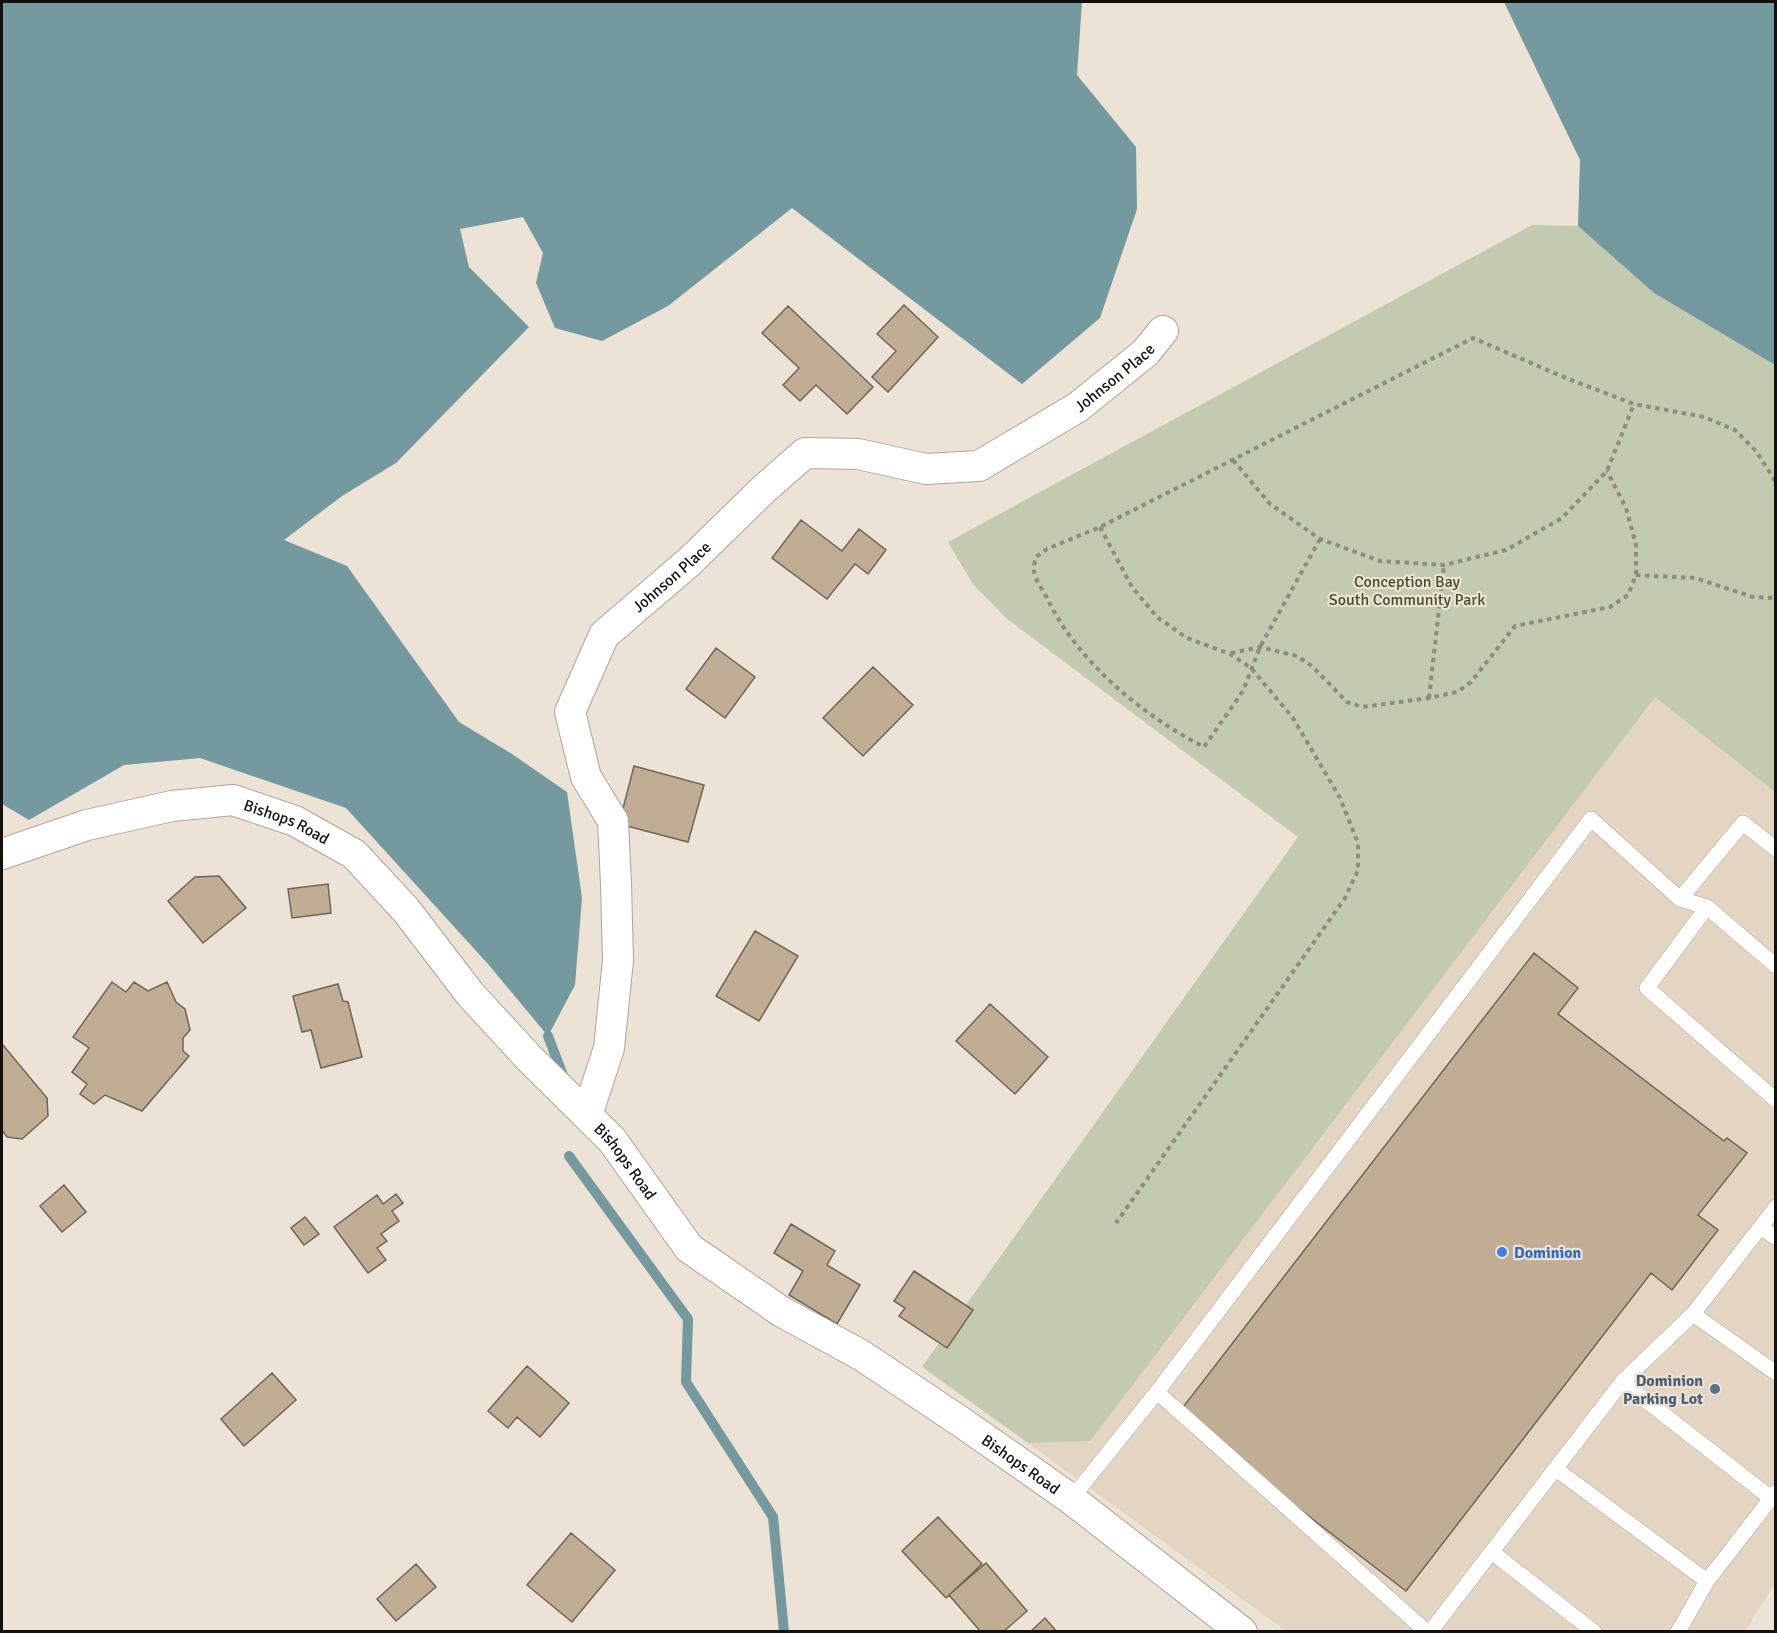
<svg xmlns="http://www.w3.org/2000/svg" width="1777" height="1633" font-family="Signika,sans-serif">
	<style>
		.built { fill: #e3d5c1 }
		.green { fill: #c2cab0 }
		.water { fill: #74999f }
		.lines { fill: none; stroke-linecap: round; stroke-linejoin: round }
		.stream { stroke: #74999f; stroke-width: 10 }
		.building { fill: #c0ad94; stroke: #6e655a; stroke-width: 1.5 }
		.service-casing { stroke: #aea598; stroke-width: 16 }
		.minor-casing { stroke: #aea598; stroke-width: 32 }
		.path { stroke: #918a81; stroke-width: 4; stroke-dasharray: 4.5 4.5; stroke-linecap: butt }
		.service { stroke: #fff; stroke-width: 15 }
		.minor { stroke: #fff; stroke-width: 30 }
		.shop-dot { fill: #3f7fe0; stroke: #ece2d5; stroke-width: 2 }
		.service-dot { fill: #5c6f8a; stroke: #ece2d5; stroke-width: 2 }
		.labels { text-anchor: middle; stroke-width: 4.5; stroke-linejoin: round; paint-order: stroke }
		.street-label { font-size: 16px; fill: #13100c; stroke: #ece2d5 }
		.park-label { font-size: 16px; fill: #465122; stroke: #ece2d5 }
		.shop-label { font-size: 16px; font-weight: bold; fill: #366cbe; stroke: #ece2d5; text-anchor: start }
		.service-label { font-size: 16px; font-weight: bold; fill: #4e5e75; stroke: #ece2d5; text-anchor: end }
	</style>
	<rect width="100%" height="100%" fill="#ece2d5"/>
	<!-- built -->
	<path class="built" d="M1655,697L1775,792L1776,1582L1745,1631H1286L1028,1443L1090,1440Z"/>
	<!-- green -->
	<path class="green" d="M1532,225L1578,226L1654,293L1775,365V792L1655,697L1090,1441L1028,1443L922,1367L1298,837L1006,618L973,584L948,542Z"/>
	<!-- water -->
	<path class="water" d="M2,2H1082L1077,75L1136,147L1137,209L1100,318L1022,384L792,208L668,306L602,341L555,328L536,283L543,253L523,217L460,229L469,267L529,327L396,463L342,496L284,540L347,566L459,722L512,754L567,792L582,898L575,985L548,1036L488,964L346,808L200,758L124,765L29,820L2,804Z
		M1504,2H1775V365L1654,293L1578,226L1580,160Z"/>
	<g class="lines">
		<!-- stream -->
		<path class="stream" d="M548,1036L564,1078
			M569,1156L688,1319L686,1382L773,1517L784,1632"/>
	</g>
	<!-- building -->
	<path class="building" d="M904,305L938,337L888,392L872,377L896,351L877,334Z
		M788,306L873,387L847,414L816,385L800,401L783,385L799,368L762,333Z
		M801,520L842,551L859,529L886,550L868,574L855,564L827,599L772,558Z
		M716,648L755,677L725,718L686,689Z
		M873,667L913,705L863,756L823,718Z
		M634,766L704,785L688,842L619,824Z
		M219,876L246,908L203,943L168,901L195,877Z
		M328,884L331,913L292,918L288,889Z
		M755,931L798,956L759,1021L716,996Z
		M1534,953L1578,988L1558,1014L1724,1141L1727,1138L1747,1153L1698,1215L1718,1230L1672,1290L1651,1273L1406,1591L1177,1415Z
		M112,982L126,992L134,982L148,991L167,982L176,1002L185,1009L190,1030L183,1038V1051L189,1056L142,1111L105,1095L94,1104L80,1094L87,1084L72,1072L89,1048L73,1037Z
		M338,984L343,1001L348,1002L362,1057L321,1068L311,1030L302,1032L293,996Z
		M990,1004L1048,1057L1015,1094L956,1041Z
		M2,1044L47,1098L48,1116L22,1139L7,1137L2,1130Z
		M64,1185L86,1212L62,1232L40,1206Z
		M396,1194L403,1203L392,1211L399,1221L381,1234L387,1241L377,1248L386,1260L368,1273L334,1227L377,1195L383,1204Z
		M305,1217L319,1234L304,1245L291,1228Z
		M791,1224L835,1251L827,1265L860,1285L837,1324L789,1295L803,1271L774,1253Z
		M914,1271L973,1310L947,1348L899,1316L905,1308L894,1301Z
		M527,1366L569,1403L540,1437L517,1417L508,1428L488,1411Z
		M272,1373L296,1400L244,1446L221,1419Z
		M938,1517L982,1564L946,1598L902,1551Z
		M571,1533L615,1570L572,1622L527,1585Z
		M986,1563L1027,1611L1003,1632H981L949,1595Z
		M416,1564L436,1587L396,1621L377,1599Z
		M1045,1618L1057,1632H1030Z"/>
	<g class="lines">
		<defs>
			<path id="service" d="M1680,899L1743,823L1776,849
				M1707,907L1647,988L1776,1100
				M1761,1227L1776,1238
				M1693,1314L1776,1373
				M1622,1382L1771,1498
				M1157,1392L1427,1632
				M1556,1469L1707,1581
				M1071,1499L1157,1392L1591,819L1680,899L1707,907L1776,966
				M1492,1552L1594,1632
				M1430,1632L1622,1382L1693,1314L1776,1207
				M1678,1632L1707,1581L1776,1492"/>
			<g id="minor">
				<path id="s1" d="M2,854L87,825L172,806L233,800L295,821L354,854L406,910L470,994L529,1058L612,1140L689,1248L782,1312L861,1355L967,1426L1071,1499L1242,1632"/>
				<path id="s2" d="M587,1115L609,1048L618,960L616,884L613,821L586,777L570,712L604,635L689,562L764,489L805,453L858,454L926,469L979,466L1078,407L1145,353L1163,331"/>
			</g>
		</defs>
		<!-- service casing -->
		<use href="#service" class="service-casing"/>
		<!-- minor casing -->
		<use href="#minor" class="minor-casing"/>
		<!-- path -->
		<path class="path" d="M1233,460L1270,504L1320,539L1380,561L1444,565L1506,550L1562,518L1607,471L1634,404
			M1100,527L1132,587L1157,617L1187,638L1230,654L1251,668L1293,718L1340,798L1358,843V870L1345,898L1116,1223
			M1320,539L1260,647L1243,691L1204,747C1142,715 1079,663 1048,600C1044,592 1035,580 1034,571C1033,567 1035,561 1036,557L1047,549L1100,527L1473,338L1566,378L1634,404L1704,417L1735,430L1756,451L1776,482
			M1636,575L1695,578L1753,597L1776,598
			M1231,653L1260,647L1297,656L1312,666L1347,702L1362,707L1429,698L1457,692L1471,682L1515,626L1610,607L1628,595L1636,575V545L1626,508L1607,471
			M1429,698L1444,565"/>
		<!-- service -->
		<use href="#service" class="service"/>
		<!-- minor -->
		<use href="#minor" class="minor"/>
	</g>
	<!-- markers -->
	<circle class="shop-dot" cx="1502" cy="1252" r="6"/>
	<circle class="service-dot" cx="1715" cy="1389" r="6"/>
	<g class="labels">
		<!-- street labels -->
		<g class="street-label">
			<text dy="6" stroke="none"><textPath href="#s2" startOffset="1110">Johnson Place</textPath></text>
			<text dy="6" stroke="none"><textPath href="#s2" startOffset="590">Johnson Place</textPath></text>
			<text dy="6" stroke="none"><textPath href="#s1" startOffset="296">Bishops Road</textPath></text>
			<text dy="6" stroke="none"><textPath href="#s1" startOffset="782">Bishops Road</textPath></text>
			<text dy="6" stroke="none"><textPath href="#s1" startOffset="1286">Bishops Road</textPath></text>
		</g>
		<!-- park labels -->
		<g class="park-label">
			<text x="1407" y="587">Conception Bay<tspan x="1407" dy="18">South Community Park</tspan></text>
		</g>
		<!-- shop labels -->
		<g class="shop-label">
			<text x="1514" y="1258">Dominion</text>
		</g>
		<!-- service labels -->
		<g class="service-label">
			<text x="1703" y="1386">Dominion<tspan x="1703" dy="18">Parking Lot</tspan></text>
		</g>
	</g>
	<!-- border -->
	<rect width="1777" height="1633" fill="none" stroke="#13100c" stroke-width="6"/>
</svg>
